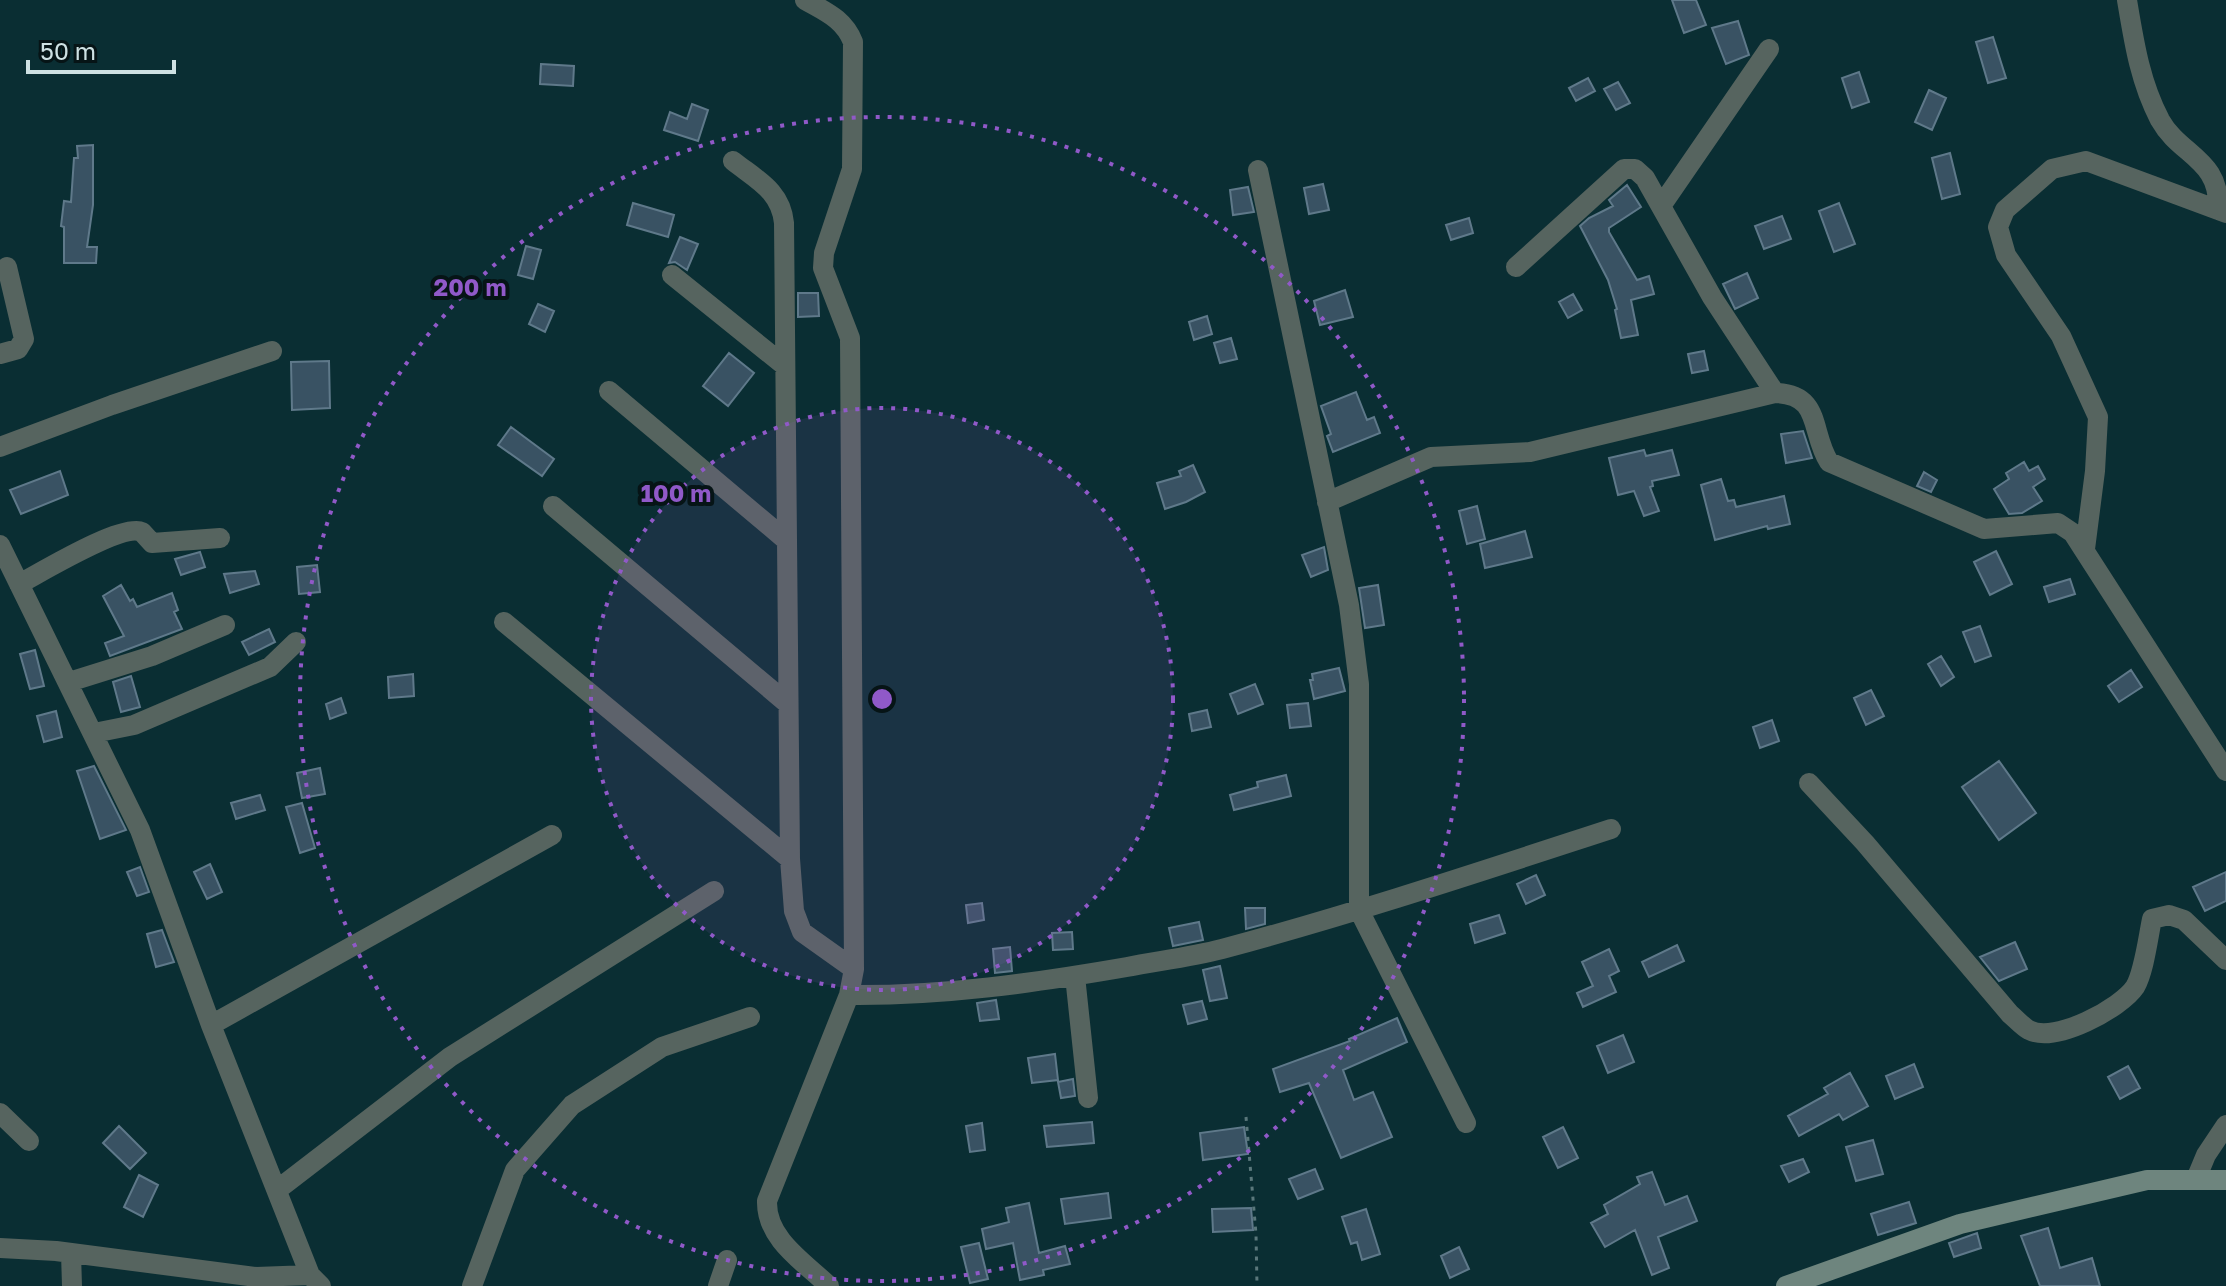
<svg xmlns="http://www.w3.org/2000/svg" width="2226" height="1286" font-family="'Golos Text',sans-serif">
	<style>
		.building { fill: #395263; stroke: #5f798a; stroke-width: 2 }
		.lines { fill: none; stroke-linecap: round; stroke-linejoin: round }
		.path { stroke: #5a777b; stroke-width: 3; stroke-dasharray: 4 6; stroke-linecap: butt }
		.street { stroke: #56645f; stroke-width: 20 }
		.secondary { stroke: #6e857e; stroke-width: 20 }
		.ring { fill: none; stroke: #9059c8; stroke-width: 4; stroke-dasharray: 4 8 }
		.centre { fill: #9059c8; stroke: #061416; stroke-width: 4 }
		.ring-label { font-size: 24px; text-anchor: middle; font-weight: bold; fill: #9059c8; stroke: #061416; stroke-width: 8; stroke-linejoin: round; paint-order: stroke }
	</style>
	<rect width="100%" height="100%" fill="#0a2e33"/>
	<!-- building -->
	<path class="building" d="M1672,0H1696L1706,25L1684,33Z
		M1738,21L1749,55L1726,64L1712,28Z
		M1993,37L2006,78L1988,83L1976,42Z
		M541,64L574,66L573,86L540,84Z
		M1859,72L1869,102L1852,108L1842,78Z
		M1588,78L1595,91L1576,101L1569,88Z
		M1618,82L1630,103L1616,110L1604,89Z
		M1929,90L1946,98L1932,130L1915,122Z
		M692,104L708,110L698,141L664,130L670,112L687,119Z
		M93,145V205L87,247H97L96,263H64V227L61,226L64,201L71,202L74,158H78L77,146Z
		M1950,153L1960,194L1942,199L1932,158Z
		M1323,184L1329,210L1309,214L1304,188Z
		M1627,185L1641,207L1609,228V232L1637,280L1649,276L1654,294L1631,300L1638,335L1621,338L1615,310L1617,309L1608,280L1580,226L1589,218L1613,206L1609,200Z
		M1248,187L1254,212L1233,215L1230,190Z
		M633,203L674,215L668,237L627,225Z
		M1839,203L1855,244L1834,252L1819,211Z
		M1782,216L1791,239L1764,249L1755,226Z
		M1469,218L1473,233L1451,240L1446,225Z
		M680,237L698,244L687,270L675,262L669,263Z
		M526,246L541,250L533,279L518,275Z
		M1747,273L1758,298L1735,309L1723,284Z
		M1345,290L1353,317L1320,325L1314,301Z
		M798,293H818L819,316L798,317Z
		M1573,294L1582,310L1568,318L1559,302Z
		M538,304L554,311L545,332L529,324Z
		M1207,316L1212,334L1194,340L1189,322Z
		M1231,338L1237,359L1220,363L1214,343Z
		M1704,351L1708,370L1692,373L1688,354Z
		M729,353L754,373L728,406L703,386Z
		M329,361L330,408L292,410L291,362Z
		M1356,392L1367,420L1374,417L1380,433L1333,452L1327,436L1331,434L1321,406Z
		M511,427L554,459L542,476L498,445Z
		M1803,431L1812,458L1786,463L1781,434Z
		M1644,450L1646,456L1672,450L1679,475L1652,481L1653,486L1650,487L1659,511L1644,516L1634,491L1618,495L1609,458Z
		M2024,462L2029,471L2038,466L2045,479L2033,487L2042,501L2022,513L2009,514L1994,489L2009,479L2006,473Z
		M1193,465L1205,492L1186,502L1165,509L1157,483L1181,476L1179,471Z
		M60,471L68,495L21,514L10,490Z
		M1924,472L1937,480L1931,492L1917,486Z
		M1721,479L1728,501L1734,500L1736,507L1784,496L1790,524L1768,529L1767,526L1715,540L1701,485Z
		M1477,506L1485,539L1467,544L1459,511Z
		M1525,531L1532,557L1485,568L1480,544Z
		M1324,547L1328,570L1311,577L1302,555Z
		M1996,551L2012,584L1990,595L1974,562Z
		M200,552L205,567L181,575L175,559Z
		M317,565L320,592L299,594L297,567Z
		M255,571L259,584L230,593L224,574Z
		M2070,579L2075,594L2049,602L2044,587Z
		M121,585L130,601L133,599L137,607L172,593L178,610L174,612L182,629L110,656L105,643L124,636L103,596Z
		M1378,585L1384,625L1365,628L1359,588Z
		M1980,626L1991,656L1975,662L1963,632Z
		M269,629L275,642L249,655L242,642Z
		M35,650L44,686L30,689L20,654Z
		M1941,656L1954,677L1941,686L1928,664Z
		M1339,668L1345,691L1314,699L1310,680H1313L1312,674Z
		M2131,670L2142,687L2119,702L2108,686Z
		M413,674L414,696L389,698L388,677Z
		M131,676L140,707L121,712L113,682Z
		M1255,684L1263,704L1238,714L1230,694Z
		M1871,690L1884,716L1866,725L1854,698Z
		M341,698L346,713L330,719L326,704Z
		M1308,703L1311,726L1290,728L1287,705Z
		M1207,710L1211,727L1192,731L1189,714Z
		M56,711L62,737L44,742L37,716Z
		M1772,720L1779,741L1760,748L1753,727Z
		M1999,761L2036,813L1999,840L1962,787Z
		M94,766L126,830L100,839L77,771Z
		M320,768L325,794L302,798L297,773Z
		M1286,775L1291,796L1234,810L1230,795L1258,787L1257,782Z
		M260,795L265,810L236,819L231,803Z
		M302,803L315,848L300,853L286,807Z
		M210,864L222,892L207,899L194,872Z
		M140,867L149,892L137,896L127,872Z
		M2226,872V901L2205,911L2193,887Z
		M1536,875L1545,895L1526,904L1517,884Z
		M982,903L984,920L968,923L966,905Z
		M1245,908H1265V924L1246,929Z
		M1499,915L1505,933L1475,943L1470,924Z
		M1199,922L1203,940L1173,946L1169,928Z
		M162,930L174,962L156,967L147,934Z
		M1072,932L1073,949L1053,950L1052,933Z
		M2015,942L2027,969L1999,981L1980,957Z
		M1677,945L1684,961L1649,977L1642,962Z
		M1010,947L1012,971L995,973L993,949Z
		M1609,949L1619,971L1609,976L1616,992L1583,1007L1577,993L1593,986L1582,962Z
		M1220,966L1227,998L1210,1001L1203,970Z
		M996,1000L999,1019L980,1021L977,1003Z
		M1202,1001L1207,1019L1188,1024L1183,1005Z
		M1397,1018L1407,1042L1343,1070L1354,1100L1373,1092L1392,1137L1341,1158L1309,1083L1280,1092L1273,1069L1350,1041L1349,1039Z
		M1623,1035L1634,1062L1608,1073L1597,1046Z
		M1055,1054L1058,1080L1032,1083L1028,1058Z
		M1914,1064L1923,1087L1895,1099L1886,1076Z
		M2128,1066L2140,1088L2120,1099L2108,1077Z
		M1850,1073L1868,1106L1843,1120L1839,1114L1799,1136L1788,1116L1828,1094L1824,1088Z
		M1073,1079L1075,1096L1061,1098L1058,1082Z
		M1092,1122L1094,1143L1047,1147L1044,1126Z
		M982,1123L985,1150L970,1152L966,1126Z
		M119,1126L146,1153L130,1169L103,1143Z
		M1244,1127L1248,1154L1203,1160L1200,1133Z
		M1563,1127L1578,1158L1558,1168L1543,1137Z
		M1873,1140L1883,1174L1856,1181L1846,1147Z
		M1803,1159L1809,1172L1789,1182L1781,1166Z
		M1315,1169L1323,1189L1298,1199L1289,1179Z
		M1652,1172L1665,1205L1687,1196L1697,1221L1658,1237L1669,1268L1652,1275L1635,1230L1605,1247L1591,1223L1608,1214L1604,1205L1640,1184L1637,1177Z
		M139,1175L158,1185L143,1217L124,1207Z
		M1108,1193L1111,1218L1065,1224L1061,1199Z
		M1909,1202L1916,1223L1878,1235L1871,1214Z
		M1029,1203L1039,1253L1065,1246L1070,1264L1043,1270L1044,1275L1020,1280L1013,1243L986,1249L982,1229L1009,1222L1006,1208Z
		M1251,1208L1253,1230L1213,1232L1212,1209Z
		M1366,1209L1380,1254L1362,1260L1357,1242L1351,1244L1342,1217Z
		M2048,1228L2060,1268L2092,1258L2100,1286H2040L2021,1236Z
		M1977,1233L1981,1248L1954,1257L1949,1243Z
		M979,1243L988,1279L970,1283L961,1247Z
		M1459,1247L1469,1269L1450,1278L1441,1256Z"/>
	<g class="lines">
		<!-- path -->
		<path class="path" d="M1246,1117L1256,1234L1257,1286"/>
		<!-- street -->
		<path class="street" d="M805,0C826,12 844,19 853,42L852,169L824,253L823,268L850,338L854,969L849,995L767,1201C766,1239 804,1262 829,1286
			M2127,0C2134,42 2140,82 2160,120C2180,156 2221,159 2218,210
			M733,161C757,180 781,191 784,223L790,859L794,911L802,932L854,969
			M1258,170L1349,605L1359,684V910L1466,1123
			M1661,206L1769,49
			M1516,267L1624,169H1635L1645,178L1712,297L1775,393
			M672,275L785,366
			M0,354L18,349L24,339L7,267
			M609,391L786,540
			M0,447L112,405L272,351
			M1327,502L1431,457L1530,452L1775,393C1822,394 1810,432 1829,462L1984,529L2058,523L2073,533L2226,771
			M553,506L788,704
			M0,545L140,830L211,1025L310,1275L321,1286
			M2085,549L2095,471L2098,417L2061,336L2006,255L1998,227L2005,210L2052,169L2086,161L2226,213
			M19,584C42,572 122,523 142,532L152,543L220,538
			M504,622L790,859
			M69,682L152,656L225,625
			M94,733L134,725L270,667L296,642
			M1809,783L1865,843L2010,1014C2016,1019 2023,1027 2029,1030C2055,1044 2121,1008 2135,987C2144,972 2148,938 2152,919L2169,915L2184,920L2226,960
			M1075,976L1088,1098
			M849,995C943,996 1035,983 1127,967C1158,961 1191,957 1222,949C1353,914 1482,871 1611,829
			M211,1025L552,835
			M0,1113L29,1141
			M2196,1179L2206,1155L2226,1125
			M277,1190L450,1057L714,891
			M0,1248L56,1251L256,1277L310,1275
			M71,1253L72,1286
			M472,1286L515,1170L572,1105L662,1047L750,1017
			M718,1286L727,1260"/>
		<!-- secondary -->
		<path class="secondary" d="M1786,1286L1960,1224L2147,1180H2226"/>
	</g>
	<!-- distance rings -->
	<circle cx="882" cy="699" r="291" fill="#9059c8" fill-opacity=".12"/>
	<g class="ring">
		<circle cx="882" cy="699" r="291"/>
		<circle cx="882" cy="699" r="582"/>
	</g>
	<circle cx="882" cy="699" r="12" class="centre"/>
	<g class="ring-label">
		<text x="470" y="296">200 m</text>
		<text x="676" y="502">100 m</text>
	</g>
	<!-- scale -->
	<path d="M28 60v12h146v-12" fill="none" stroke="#cee1e3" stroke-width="4"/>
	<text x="40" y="60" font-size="24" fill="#cee1e3" stroke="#061416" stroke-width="6" paint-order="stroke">50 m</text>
</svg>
